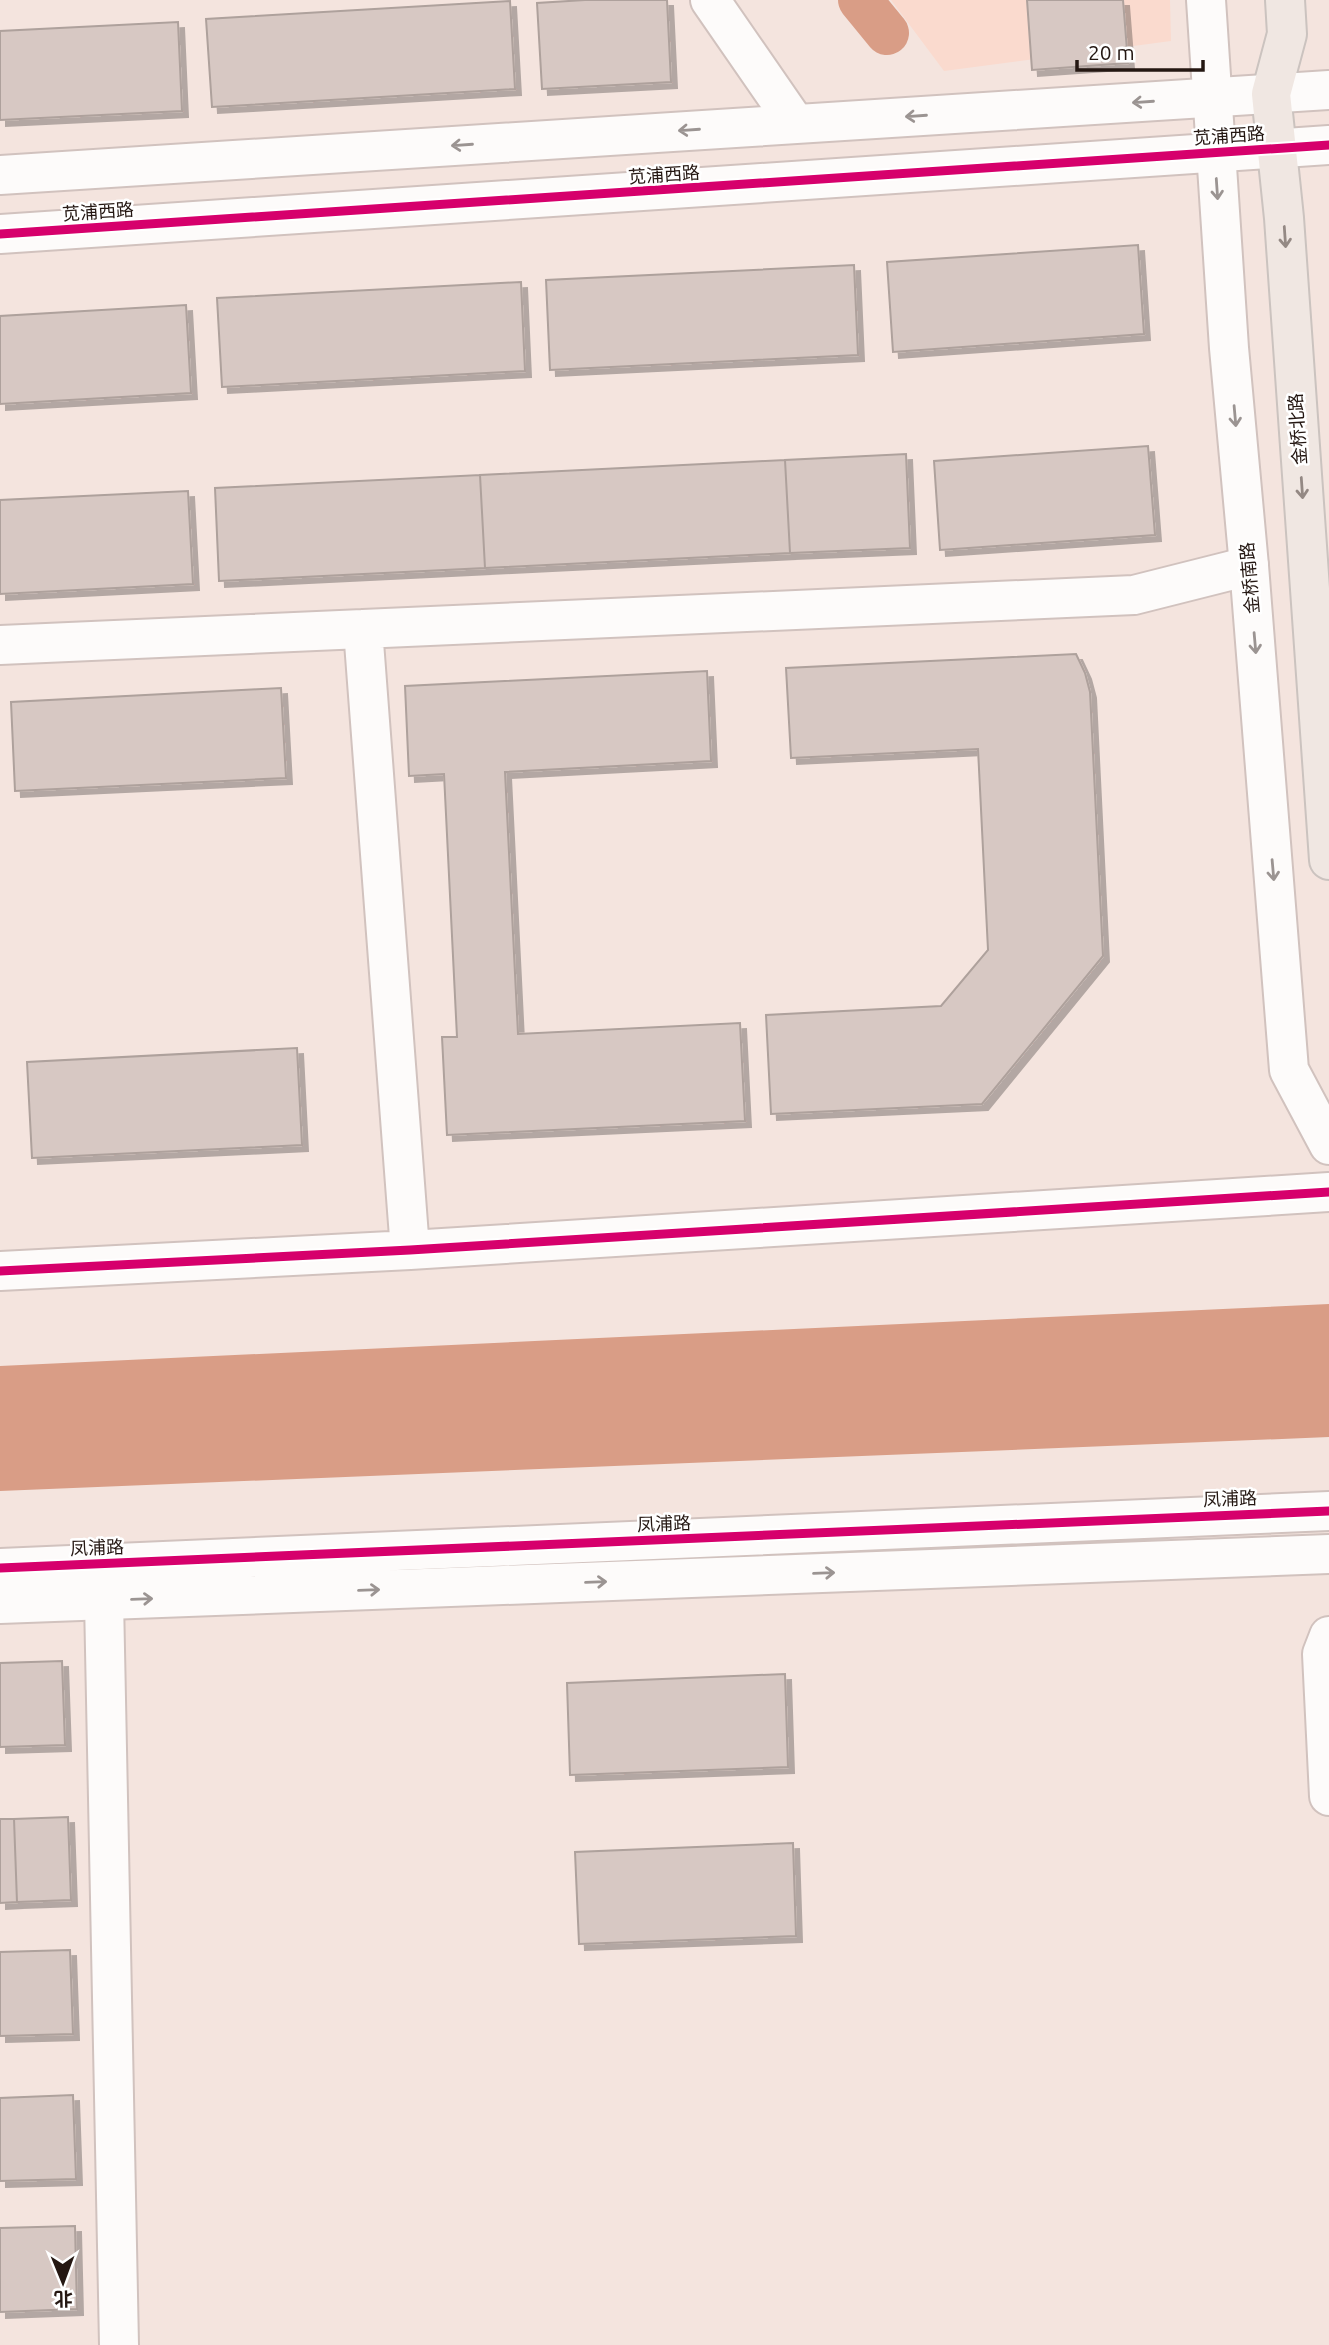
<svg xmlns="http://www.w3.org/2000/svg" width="1329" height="2345" font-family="Ubuntu,'Noto Sans SC',sans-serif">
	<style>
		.built { fill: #fadace }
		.water { fill: #d99d86 }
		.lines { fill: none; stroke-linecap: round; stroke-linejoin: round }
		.canal { stroke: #d99d86; stroke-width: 44 }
		.building { fill: #d7c8c3; stroke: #aea19c; stroke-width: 2; filter: url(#shadow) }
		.minor-casing { stroke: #d1c2be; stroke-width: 42 }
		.tertiary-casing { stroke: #d1c2be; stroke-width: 42 }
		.secondary-casing { stroke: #d1c2be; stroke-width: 42 }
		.primary-casing { stroke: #cbc3bf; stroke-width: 42 }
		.minor { stroke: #fdfbfa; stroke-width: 38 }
		.tertiary { stroke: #fdfbfa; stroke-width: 38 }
		.secondary { stroke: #fdfbfa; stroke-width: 38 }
		.primary { stroke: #f0e7e2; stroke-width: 38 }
		.cycleway-casing { stroke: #fff; stroke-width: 13 }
		.cycleway { stroke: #d6006c; stroke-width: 9 }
		.oneway { stroke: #9b9492 }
		.oneway2 { stroke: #948984 }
		.labels { text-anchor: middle; stroke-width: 5; stroke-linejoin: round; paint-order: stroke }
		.street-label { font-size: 18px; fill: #241712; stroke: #fff }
	</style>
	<defs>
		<filter id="shadow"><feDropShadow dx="6" dy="6" stdDeviation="0" flood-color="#0004"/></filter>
	</defs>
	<rect width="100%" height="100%" fill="#f4e4de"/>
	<!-- built -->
	<path class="built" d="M891,0H1170L1171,41L944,71Z"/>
	<!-- water -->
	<path class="water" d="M1329,1304V1437L0,1491V1366Z"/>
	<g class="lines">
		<!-- canal -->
		<path class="canal" d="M860,0L887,33"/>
	</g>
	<!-- building -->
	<path class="building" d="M585,0H667L671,82L542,89L537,3Z
		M1027,0H1123L1128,63L1032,70Z
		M510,1L515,89L212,107L206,19Z
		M178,22L182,111L0,120V31Z
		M1138,245L1144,334L893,352L887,262Z
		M854,265L858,355L550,370L546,280Z
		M521,282L525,371L222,387L217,298Z
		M186,305L191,393L0,404V316Z
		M1148,446L1155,535L940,550L934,461Z
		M906,454L910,548L790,553L785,460Z
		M785,460L790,553L485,568L480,475Z
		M480,475L485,568L219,581L215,488Z
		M188,491L193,584L0,594V500Z
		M1076,654L1085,673L1090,692L1103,956L982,1104L771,1114L766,1015L941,1006L988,950L978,749L791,758L786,668Z
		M707,671L711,761L505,772L518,1034L740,1023L745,1121L447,1135L442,1037H457L444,774L409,776L405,686Z
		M281,688L286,778L15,791L11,702Z
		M297,1048L302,1145L32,1158L27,1062Z
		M62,1661L65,1745L0,1747V1663Z
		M785,1674L788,1767L570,1775L567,1683Z
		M68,1817L71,1900L17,1902L14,1819Z
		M0,1819H14L17,1902L0,1903Z
		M793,1843L796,1936L579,1944L575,1852Z
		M70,1950L73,2034L0,2036V1952Z
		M73,2095L76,2179L0,2181V2098Z
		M75,2226L77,2309L0,2312V2228Z"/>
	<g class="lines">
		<defs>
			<path id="minor" d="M710,0L795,123
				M363,629L410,1250
				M0,645L1134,595L1249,566
				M0,1271L410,1250L1329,1192
				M104,1600L119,2345"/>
			<path id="tertiary" d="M0,175L1329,90
				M0,234L1329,145
				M0,1568L1329,1511
				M0,1604L1329,1554"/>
			<path id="secondary" d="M1206,0L1229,348L1249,566L1289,1070L1329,1145
				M1329,1636L1322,1654L1329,1796"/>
			<path id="primary" d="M1285,0L1287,34L1271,94L1284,218L1329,860"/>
		</defs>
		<!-- minor casing -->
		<use href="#minor" class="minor-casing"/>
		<!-- tertiary casing -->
		<use href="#tertiary" class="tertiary-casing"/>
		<!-- secondary casing -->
		<use href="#secondary" class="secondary-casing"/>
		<!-- primary casing -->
		<use href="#primary" class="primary-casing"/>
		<!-- minor -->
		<use href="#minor" class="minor"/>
		<!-- tertiary -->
		<use href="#tertiary" class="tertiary"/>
		<!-- secondary -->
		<use href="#secondary" class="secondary"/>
		<!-- primary -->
		<use href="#primary" class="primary"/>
		<defs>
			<path id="cycleway" d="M0,234L1329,145
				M0,1271L410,1250L1329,1192
				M0,1568L1329,1511"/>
		</defs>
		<!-- cycleway casing -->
		<use href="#cycleway" class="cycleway-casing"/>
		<!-- cycleway -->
		<use href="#cycleway" class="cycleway"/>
	</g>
	<!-- one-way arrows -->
	<defs><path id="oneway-shaft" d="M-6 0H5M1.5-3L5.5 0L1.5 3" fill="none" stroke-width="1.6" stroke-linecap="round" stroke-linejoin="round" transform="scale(1.75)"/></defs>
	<g class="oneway">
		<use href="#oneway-shaft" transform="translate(1143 102) rotate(176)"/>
		<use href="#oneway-shaft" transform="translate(916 116) rotate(176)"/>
		<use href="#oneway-shaft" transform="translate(689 130) rotate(176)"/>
		<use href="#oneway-shaft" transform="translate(462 145) rotate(176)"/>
		<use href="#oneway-shaft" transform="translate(1217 189) rotate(86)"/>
		<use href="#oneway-shaft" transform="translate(1235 416) rotate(85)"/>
		<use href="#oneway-shaft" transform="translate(1255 643) rotate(85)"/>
		<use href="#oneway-shaft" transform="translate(1273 870) rotate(85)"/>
		<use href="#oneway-shaft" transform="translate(824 1573) rotate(-2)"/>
		<use href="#oneway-shaft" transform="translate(596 1582) rotate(-2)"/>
		<use href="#oneway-shaft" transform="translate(369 1590) rotate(-2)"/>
		<use href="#oneway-shaft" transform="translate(142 1599) rotate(-2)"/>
	</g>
	<g class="oneway2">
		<use href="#oneway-shaft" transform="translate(1285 237) rotate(86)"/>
		<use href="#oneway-shaft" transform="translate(1302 488) rotate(86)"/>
	</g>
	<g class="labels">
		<!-- street labels -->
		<g class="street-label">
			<text transform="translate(1229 136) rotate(-4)" y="6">苋浦西路</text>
			<text transform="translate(664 175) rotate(-4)" y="6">苋浦西路</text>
			<text transform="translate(98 212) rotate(-4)" y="6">苋浦西路</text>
			<text transform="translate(1298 429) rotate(-94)" y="6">金桥北路</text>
			<text transform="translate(1250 578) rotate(-95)" y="6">金桥南路</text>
			<text transform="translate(1230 1499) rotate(-2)" y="6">凤浦路</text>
			<text transform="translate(664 1524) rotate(-2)" y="6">凤浦路</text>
			<text transform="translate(97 1548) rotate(-2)" y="6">凤浦路</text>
		</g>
	</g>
	<!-- north arrow -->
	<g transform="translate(63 2282) rotate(179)" stroke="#ffffff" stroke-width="5" paint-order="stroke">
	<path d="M0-5L12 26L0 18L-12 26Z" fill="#241712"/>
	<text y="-10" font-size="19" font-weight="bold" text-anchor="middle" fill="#241712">北</text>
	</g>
	<!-- scale -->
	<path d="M1077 60v10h126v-10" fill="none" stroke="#241712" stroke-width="3.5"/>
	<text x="1088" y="60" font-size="21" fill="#241712" stroke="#ffffff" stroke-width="5" paint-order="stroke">20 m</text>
</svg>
